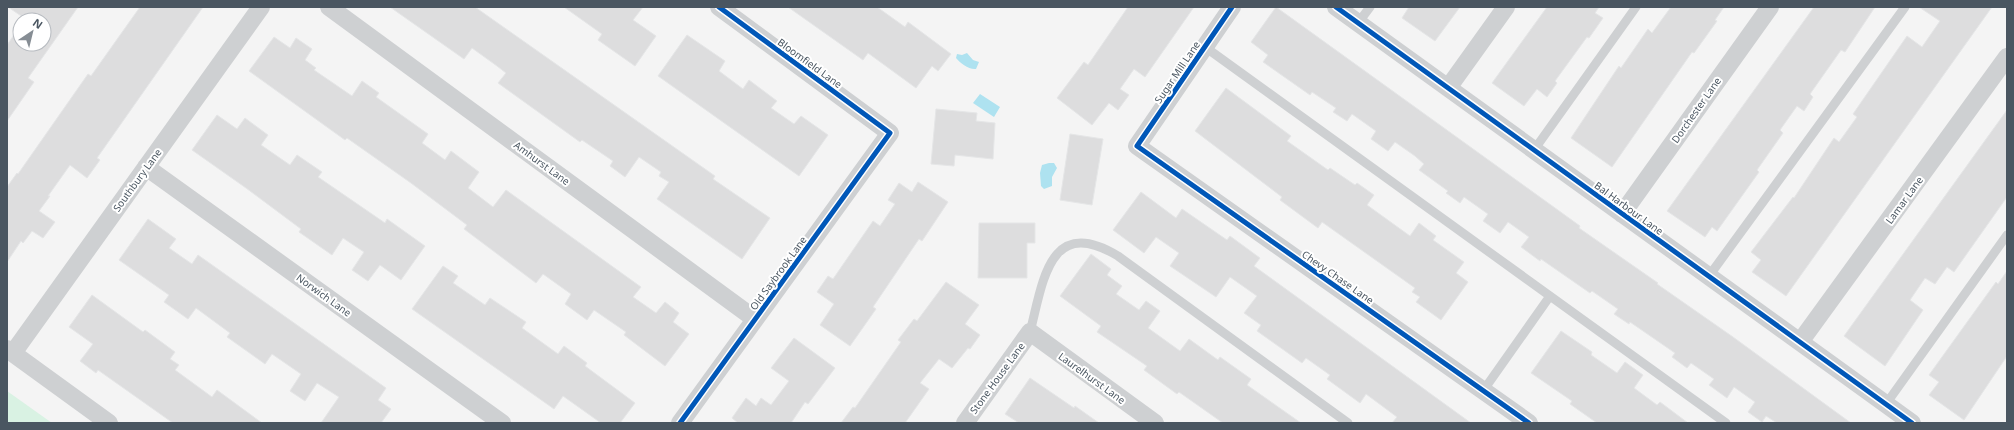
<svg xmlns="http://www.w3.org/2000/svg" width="2014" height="430" font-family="'Noto Sans',sans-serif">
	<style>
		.green { fill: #d9f2e3 }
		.water { fill: #aee2f0 }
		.building { fill: #ddddde; stroke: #e5e6e7 }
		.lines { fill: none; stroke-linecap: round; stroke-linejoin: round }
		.lane { stroke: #ced0d2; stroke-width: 9 }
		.street { stroke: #ced0d2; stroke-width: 18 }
		.cycleway-casing { stroke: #fff; stroke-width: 8 }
		.cycleway { stroke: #0057b8; stroke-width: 5 }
		.labels { text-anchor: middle; stroke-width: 4; stroke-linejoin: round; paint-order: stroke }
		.street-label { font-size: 10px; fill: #4a5661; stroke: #fff }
	</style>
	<rect width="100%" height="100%" fill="#f4f4f4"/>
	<!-- green -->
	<path class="green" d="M7,390V391L52,423H7Z"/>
	<!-- water -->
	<path class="water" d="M967,53L973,60L979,62L976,69C969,70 960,63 956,58L957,54L962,55Z
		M980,94L1000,107L994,117L973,103Z
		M1049,163H1054L1057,168L1052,177V186L1044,189L1041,186L1040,173L1042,165Z"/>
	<!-- building -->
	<path class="building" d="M8,7H78L28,78L34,82L7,121V45L20,26V44H44V20H27Z
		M140,7H203L97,158L100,160L87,178L70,165L48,196H50L39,211L55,222L43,238L32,231L23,243L21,241L7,262V187L17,173L18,174L88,74L91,76Z
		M390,7H475L715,176L713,179L770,218L742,259L657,199L669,182L659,176L661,172L639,157L625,177L610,166L613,161L582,140L580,142L498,83L506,73L497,66L472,48L464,59Z
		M564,7H643L633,20L656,36L635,66L598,40L602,34Z
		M788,7H877L905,27L908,22L951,54L938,71L932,66L916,88L868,53L863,60Z
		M1128,7H1194L1145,77L1134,69L1120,89L1129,95L1118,110L1109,103L1092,125L1057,98L1084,62L1088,65Z
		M1276,7L1544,200L1580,226L1579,228L1658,283L1657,284L1733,337L1851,423H1777L1766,416L1762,422L1748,412L1755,402L1734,387L1727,398L1709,385L1714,379L1691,363L1687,368L1672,357L1675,353L1630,322L1629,324L1614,314L1618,309L1592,291L1590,293L1541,259L1540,261L1521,247L1529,237L1508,222L1500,233L1483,221L1488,214L1464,197L1460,203L1446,193L1448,191L1419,170L1424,164L1415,156L1395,142L1388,151L1371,139L1376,131L1352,114L1347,121L1333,112L1336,108L1312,92L1310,95L1263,62L1268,55L1251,42Z
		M1409,7H1460L1435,41L1402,18Z
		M1547,7H1599L1595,13L1603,18L1589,38L1587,37L1555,81L1557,83L1547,97L1537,89L1524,106L1492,83Z
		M1671,7H1724L1715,20L1717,21L1694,53L1692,52L1612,167L1571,138L1619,66L1621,68L1648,29L1652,33Z
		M1814,7H1875L1845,52L1841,50L1810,94L1813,97L1804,111L1797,106L1780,130L1783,133L1757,170L1759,172L1717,231L1712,227L1705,237L1667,211Z
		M1919,7H1992L1786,296L1752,272L1761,260L1751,252L1793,197L1794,198L1834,138L1839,142L1857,117L1853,114L1907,36L1922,47L1940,21Z
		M687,35L725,61L719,71L743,89L749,80L777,101L771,108L794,124L801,116L828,135L799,176L658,76Z
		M274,37L290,48L296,38L312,49L305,60L316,68L314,70L352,96L362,81L379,93L376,97L428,134L422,143L445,160L451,151L479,172L468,188L493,207L506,190L641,287L633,297L656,313L665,302L679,313L673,322L689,334L665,366L624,335L626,332L594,310L587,320L565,304L571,294L543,274L536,283L464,229L467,225L411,183L347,138L345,140L249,71Z
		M1226,88L1291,136L1287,141L1328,170L1330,168L1355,185L1357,183L1374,195L1367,205L1410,236L1419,223L1436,236L1433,240L1464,262L1456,273L1468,282L1441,320L1416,302L1420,297L1412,292L1415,288L1322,222L1318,228L1280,200L1282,197L1195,131Z
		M936,109L977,113L976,121L995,123L993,159L955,155L954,166L931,164Z
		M2007,110V197L1954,272L1947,267L1935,284L1925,278L1910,300L1923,310L1885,366L1844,336Z
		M217,115L237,129L245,118L268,135L261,145L290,165L297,155L322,172L318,177L385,223L387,219L425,246L401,280L380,265L368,281L352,270L364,252L343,238L332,255L299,232L301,229L246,188L192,150Z
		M1070,134L1103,139L1092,205L1060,200Z
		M918,182L948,202L922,241L919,239L873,307L876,309L850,346L820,325L834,304L817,292L828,276L833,279L873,221L880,226L895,204L888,200L899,183L912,192Z
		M1141,192L1176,218L1182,209L1227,240L1230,236L1260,258L1254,266L1471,423H1392L1397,417L1366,394L1360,403L1327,379L1330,375L1306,358L1302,363L1257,331L1261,325L1244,313L1257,296L1230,277L1216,297L1170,266L1179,253L1156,237L1144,253L1113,230Z
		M148,219L176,239L169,248L192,264L198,255L386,388L378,400L391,409L381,423H321L339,397L317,383L305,401L290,391L301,374L272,354L265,364L227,337L230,333L196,308L188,319L164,302L169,295L119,260Z
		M979,223H1035V243H1027V278H978Z
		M1091,254L1111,269L1107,275L1122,286L1116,294L1139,310L1146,301L1160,311L1148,328L1180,351L1189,339L1218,360L1220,357L1251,379L1247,385L1301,423H1223L1179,392L1177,394L1144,370L1147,366L1097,332L1101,326L1060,296Z
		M443,266L458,276L453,283L485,305L490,298L526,322L522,328L558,354L564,346L587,363L585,366L635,403L620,423H601L563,396L554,409L412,309Z
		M2007,271V356L1964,420L1929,395L1939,382L1929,375L1996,282L1998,284Z
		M946,282L979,305L965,324L980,335L970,349L968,348L952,368L939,359L920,383L929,389L905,423H841L853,407L855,408L901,342L898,340L914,319L917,321Z
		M92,295L143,332L145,330L175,352L170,359L179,365L175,370L212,397L217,390L262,423H173L98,370L96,373L80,361L93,344L69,327Z
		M1561,331L1592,352L1591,355L1617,373L1625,362L1643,375L1634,388L1657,405L1660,402L1688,423H1597L1570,404L1572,401L1531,373Z
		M794,338L835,368L808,404L805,402L791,423H738L732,418L746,398L756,406L761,398L771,405L789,381L771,368Z
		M1030,378L1074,408L1075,406L1099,423H1019L1005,414Z"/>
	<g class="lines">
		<!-- lane -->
		<path class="lane" d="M1358,23L1370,7
			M1205,47L1726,423
			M1534,150L1636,7
			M1709,276L1905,7
			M1030,332C1043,282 1049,214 1118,256L1348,423
			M1483,391L1550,296
			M1886,404L2007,235"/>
		<!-- street -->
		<path class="street" d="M329,7L755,319
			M1232,7L1137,146L1529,423
			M1336,7L1912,423
			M1448,88L1506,7
			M146,167L502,423
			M1622,214L1770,7
			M1800,342L2007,57
			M7,349L109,423
			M13,353L261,7
			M680,423L890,133L719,7
			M965,423L1030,332L1155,423"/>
		<defs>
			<path id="cycleway" d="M1232,7L1137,146L1529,423
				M1336,7L1912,423
				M680,423L890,133L719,7"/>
		</defs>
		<!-- cycleway casing -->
		<use href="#cycleway" class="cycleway-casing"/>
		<!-- cycleway -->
		<use href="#cycleway" class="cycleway"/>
	</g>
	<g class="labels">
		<!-- street labels -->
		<g class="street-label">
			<text transform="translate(810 63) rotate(36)" y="4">Bloomfield Lane</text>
			<text transform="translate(1177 72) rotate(-56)" y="4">Sugar Mill Lane</text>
			<text transform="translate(1696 110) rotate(-55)" y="4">Dorchester Lane</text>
			<text transform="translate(542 163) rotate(36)" y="4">Amhurst Lane</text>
			<text transform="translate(137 180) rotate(-54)" y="4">Southbury Lane</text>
			<text transform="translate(1904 200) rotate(-54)" y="4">Lamar Lane</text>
			<text transform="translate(1629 208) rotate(36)" y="4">Bal Harbour Lane</text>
			<text transform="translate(778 273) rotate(-54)" y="4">Old Saybrook Lane</text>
			<text transform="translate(1338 277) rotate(35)" y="4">Chevy Chase Lane</text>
			<text transform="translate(324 295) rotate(36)" y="4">Norwich Lane</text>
			<text transform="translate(997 378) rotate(-54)" y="4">Stone House Lane</text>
			<text transform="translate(1092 378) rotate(36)" y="4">Laurelhurst Lane</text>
		</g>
	</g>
	<!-- border -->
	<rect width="2014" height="430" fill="none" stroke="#4a5661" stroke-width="16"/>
	<!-- north arrow -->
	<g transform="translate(32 32) rotate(35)"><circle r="19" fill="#ffffff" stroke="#b7bbc0"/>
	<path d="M0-3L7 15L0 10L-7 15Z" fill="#868d94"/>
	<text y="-6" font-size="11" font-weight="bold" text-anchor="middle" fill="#4a5661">N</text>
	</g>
</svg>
